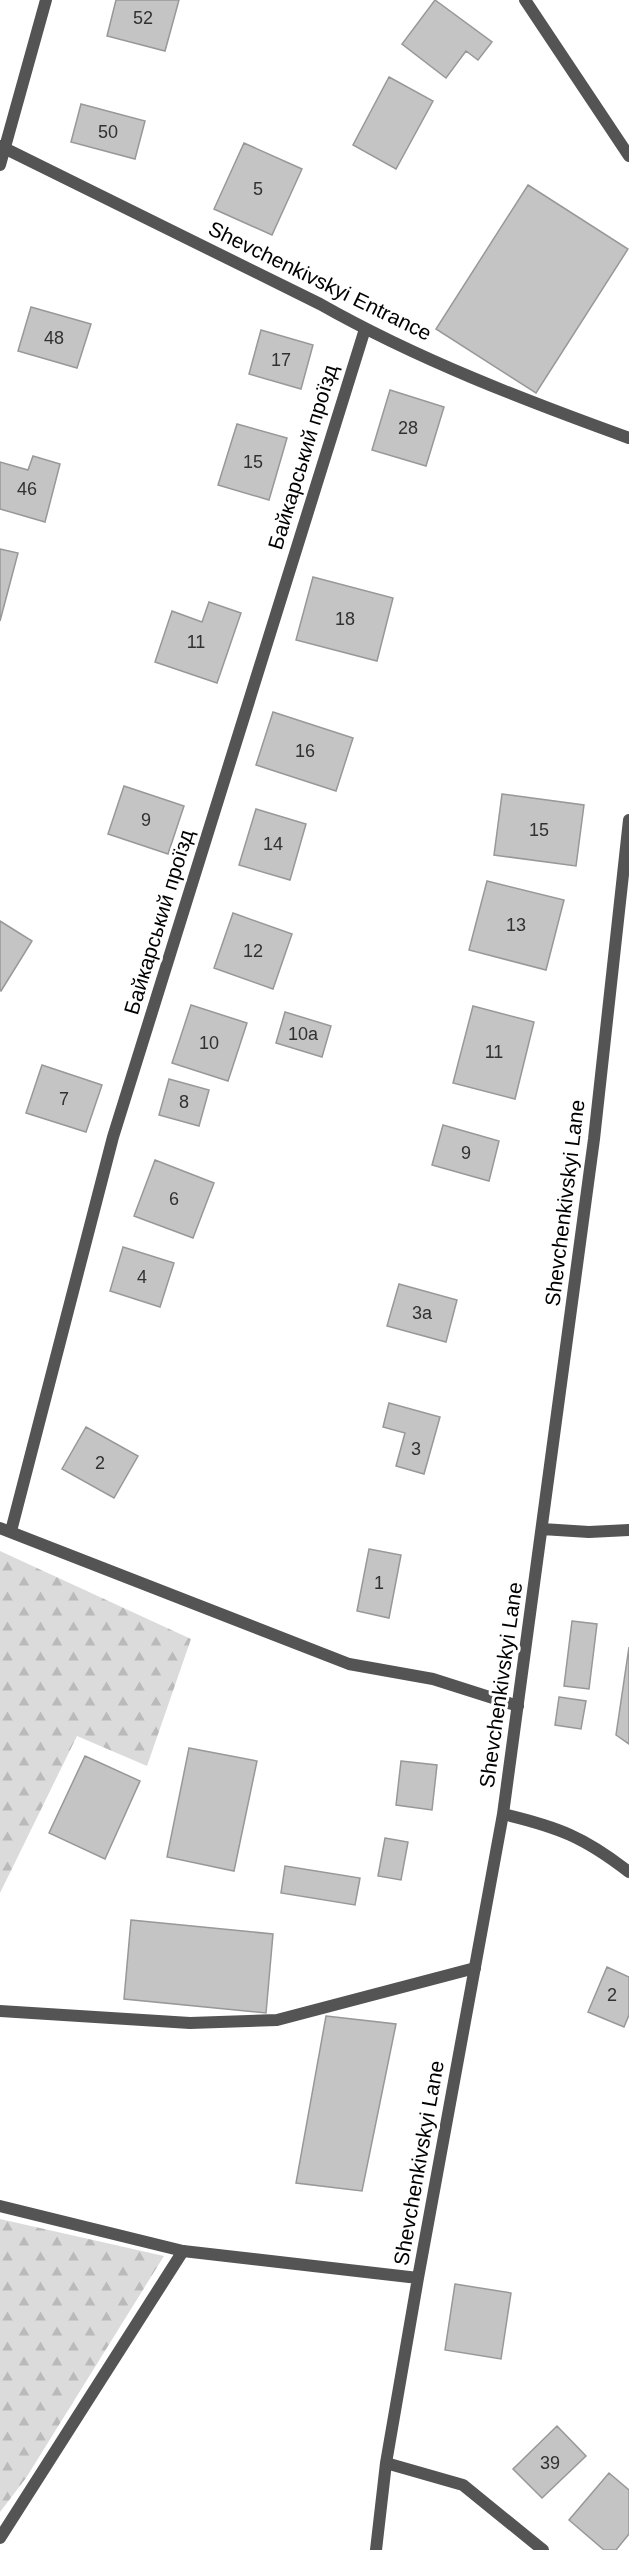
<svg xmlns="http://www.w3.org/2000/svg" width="629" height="2550" font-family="Arial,sans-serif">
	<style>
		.forest { fill: url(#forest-firs) }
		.building { fill: #c4c4c4; stroke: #989898; stroke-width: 1.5 }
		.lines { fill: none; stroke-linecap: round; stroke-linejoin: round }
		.lane { stroke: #545454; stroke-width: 12 }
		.street { stroke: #545454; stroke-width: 12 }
		.labels { text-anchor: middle; stroke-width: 6; stroke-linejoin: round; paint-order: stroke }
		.number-label { font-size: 18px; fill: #313131 }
		.street-label { font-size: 21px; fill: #000; stroke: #fff }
	</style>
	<defs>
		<pattern id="forest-firs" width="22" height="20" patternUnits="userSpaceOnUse" patternTransform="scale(1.5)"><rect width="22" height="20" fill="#dbdbdb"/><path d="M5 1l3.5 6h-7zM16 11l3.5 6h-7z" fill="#bababa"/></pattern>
	</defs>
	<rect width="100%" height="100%" fill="#fff"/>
	<!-- forest -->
	<path class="forest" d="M0,1551L191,1639L147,1766L77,1736L0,1893Z
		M0,2219L164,2256L26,2478L0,2512Z"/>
	<!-- building -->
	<path class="building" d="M116,0H179L165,51L107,36Z
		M435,0L492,42L478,60L466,51L446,78L402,44Z
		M389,77L433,101L396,169L353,145Z
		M81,104L145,121L135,159L71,142Z
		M244,143L302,169L272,235L214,209Z
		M528,185L628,249L536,393L436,329Z
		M31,307L91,324L77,368L18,351Z
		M261,330L313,345L301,389L249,374Z
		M390,390L444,407L426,466L372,450Z
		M237,424L287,438L269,500L218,485Z
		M33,456L60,464L45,522L0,509V462L28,470Z
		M0,549L18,553L0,621Z
		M313,577L393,598L377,661L296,640Z
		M209,602L241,613L217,683L155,662L172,611L202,622Z
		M273,712L353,738L336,791L256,765Z
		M124,786L184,806L168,854L108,834Z
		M502,794L584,805L576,866L494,855Z
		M256,809L306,824L290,880L239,865Z
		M487,881L564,900L546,970L469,950Z
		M233,913L292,934L273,989L214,968Z
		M0,921L32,941L1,991L0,990Z
		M191,1005L247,1023L228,1081L172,1063Z
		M473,1006L534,1022L515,1099L453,1083Z
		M285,1012L331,1026L322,1057L276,1043Z
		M42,1065L102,1085L86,1132L26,1113Z
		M169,1079L209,1090L199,1126L159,1115Z
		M443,1125L499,1141L489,1181L432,1165Z
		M155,1160L214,1183L193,1238L134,1216Z
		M123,1247L174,1263L160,1307L110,1291Z
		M399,1284L457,1300L446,1342L387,1326Z
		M389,1403L440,1417L424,1474L396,1466L405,1433L383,1427Z
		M86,1427L138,1456L114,1498L62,1469Z
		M369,1549L401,1555L389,1618L357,1611Z
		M572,1621L597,1624L589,1689L564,1686Z
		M629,1647V1744L616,1735Z
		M559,1697L586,1701L581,1729L555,1725Z
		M189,1748L257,1761L234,1871L167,1857Z
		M85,1756L140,1781L105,1859L49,1833Z
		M401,1761L437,1765L432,1810L396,1805Z
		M385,1838L408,1842L401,1880L378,1876Z
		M285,1866L360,1878L355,1905L281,1893Z
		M131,1920L273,1934L266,2013L124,1999Z
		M607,1967L629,1977V2015L624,2027L588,2012Z
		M326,2016L396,2024L362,2191L296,2183Z
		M455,2284L511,2293L501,2359L445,2350Z
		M557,2426L586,2456L542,2498L513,2469Z
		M609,2473L629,2490V2534L616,2550H604L569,2520Z"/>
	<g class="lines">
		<!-- lane -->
		<path class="lane" d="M0,1528L349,1664L433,1679L518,1706
			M0,2011L190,2023L277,2020L475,1968
			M0,2538L183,2251"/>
		<!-- street -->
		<path class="street" d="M525,0L629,156
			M0,146L320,304C417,359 524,400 629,438
			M0,165L46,0
			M542,1529L589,1532L629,1530
			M11,1531L113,1137L365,329
			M503,1814C558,1827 584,1837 629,1872
			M0,2206L183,2251L418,2278
			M386,2463L463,2485L543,2550
			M376,2550L386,2463L418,2278L503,1814L594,1139L629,820"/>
	</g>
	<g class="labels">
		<!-- number labels -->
		<g class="number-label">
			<text x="143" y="24">52</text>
			<text x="108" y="138">50</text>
			<text x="258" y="195">5</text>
			<text x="54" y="344">48</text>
			<text x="281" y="366">17</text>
			<text x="408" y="434">28</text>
			<text x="253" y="468">15</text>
			<text x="27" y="495">46</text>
			<text x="345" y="625">18</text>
			<text x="196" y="648">11</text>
			<text x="305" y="757">16</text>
			<text x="146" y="826">9</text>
			<text x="539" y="836">15</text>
			<text x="273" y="850">14</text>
			<text x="516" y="931">13</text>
			<text x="253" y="957">12</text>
			<text x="303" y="1040">10а</text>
			<text x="209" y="1049">10</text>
			<text x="494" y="1058">11</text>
			<text x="64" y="1105">7</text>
			<text x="184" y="1108">8</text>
			<text x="466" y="1159">9</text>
			<text x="174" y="1205">6</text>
			<text x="142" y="1283">4</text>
			<text x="422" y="1319">3а</text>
			<text x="416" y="1455">3</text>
			<text x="100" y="1469">2</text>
			<text x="379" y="1589">1</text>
			<text x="612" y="2001">2</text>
			<text x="550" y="2469">39</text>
		</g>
		<!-- street labels -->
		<g class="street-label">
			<text transform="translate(320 281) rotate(26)" y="7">Shevchenkivskyi Entrance</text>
			<text transform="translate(303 457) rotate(-73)" y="7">Байкарський проїзд</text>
			<text transform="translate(159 922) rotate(-73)" y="7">Байкарський проїзд</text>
			<text transform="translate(565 1203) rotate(-83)" y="7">Shevchenkivskyi Lane</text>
			<text transform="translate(501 1685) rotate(-82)" y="7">Shevchenkivskyi Lane</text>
			<text transform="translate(419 2163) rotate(-80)" y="7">Shevchenkivskyi Lane</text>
		</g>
	</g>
</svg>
